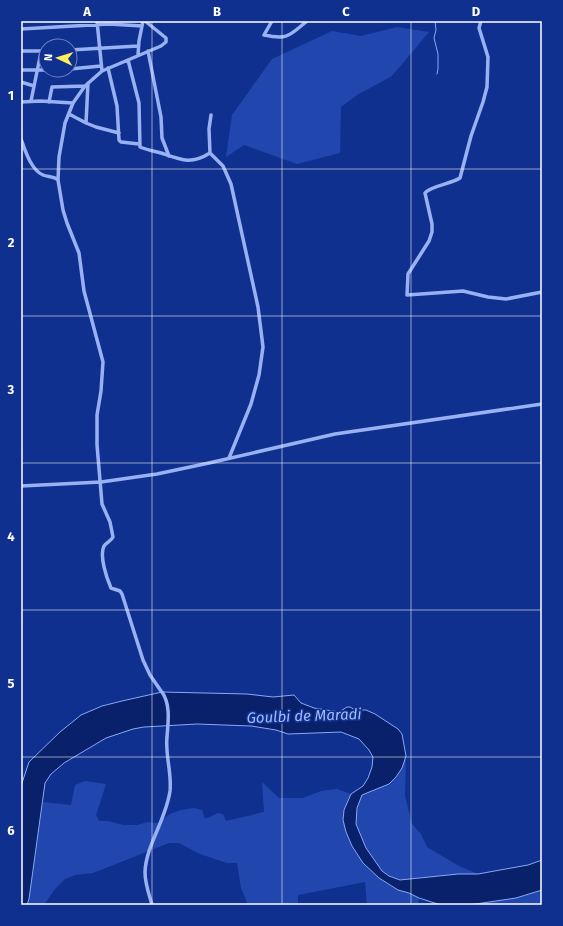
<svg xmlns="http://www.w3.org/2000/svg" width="563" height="926" font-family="'Fira Sans',sans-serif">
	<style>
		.green { fill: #2147ae }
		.water { fill: #09216a; stroke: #8aa8f7 }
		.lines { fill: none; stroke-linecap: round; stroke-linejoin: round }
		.stream { stroke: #8aa8f7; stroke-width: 1 }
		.minor { stroke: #98b1f3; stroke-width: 3.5 }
		.grid { fill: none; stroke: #fff; stroke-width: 1; stroke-opacity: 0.55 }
		.labels { text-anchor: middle; stroke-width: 3.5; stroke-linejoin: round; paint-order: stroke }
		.water-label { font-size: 15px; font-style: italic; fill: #a4bcfa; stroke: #10308f }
		.neatline { fill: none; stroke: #fff; stroke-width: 1.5 }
		.grid-label { font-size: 13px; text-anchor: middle; font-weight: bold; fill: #fff }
	</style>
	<rect width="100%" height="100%" fill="#10308f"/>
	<!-- green -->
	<path class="green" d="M397,27L429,32L392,76L357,95L341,107L340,153L297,164L244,145L226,157L232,115L272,59L332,31L361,36Z
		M406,756L405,796L412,824L421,834L427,847L459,866L478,874H458L400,880L389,876L382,871L366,848L356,824L357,808L362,795C388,782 396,786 406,756Z
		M85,781L106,784L96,815L99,821H108L123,825H137L148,822L158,823L170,814L181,810L194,808L202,810L205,819L218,813L223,814L226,821L264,812L262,782L279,798H303L321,791L337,789L351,794C349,799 345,806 344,811C343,846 368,873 396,889C400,891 404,891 408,893C412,894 415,896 419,898L418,905H367L365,882L298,895V905H248L241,888L237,863H227L200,854L179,843H169L93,873L75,875L65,879L54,890L44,905H27L29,899L43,802L71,805L75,785Z
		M542,890V905H465L516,898Z"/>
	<!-- water -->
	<path class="water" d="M162,692L247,694L273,697L294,695L301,703L314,708L339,712L347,707H350L355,710H366L375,714L398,729L402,734L406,756L402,768L396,777L389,784L362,795L357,808L356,824L366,848L382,871L389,876L400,880L458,874H478L528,865L542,860V890L516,898L469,905H441L419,898L409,893L398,890L379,878L363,863L352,846L346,832L343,820L344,810L351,794L363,786L368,778L372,767L373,757L369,750L359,739L341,732L288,734L276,730L251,726L197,724L144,727L133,729L106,738L64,763L51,774L45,783L29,899L27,905H21V786L29,762L60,732L81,715L102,706L122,701Z"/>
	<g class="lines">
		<!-- stream -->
		<path class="stream" d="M435,21L436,30L434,38L438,54V69L437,74"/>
		<!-- minor -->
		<path class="minor" d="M97,21L102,71
			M145,21L166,38V42L161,46L102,71L85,86L73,103L65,123L59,157L58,180L63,210L67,223L79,253L84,291L103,362L101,391L97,415V445L102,504L110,522L113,537C111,541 107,542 104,546C99,556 107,579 111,588L120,591L122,594L143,660L150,675L161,691
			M272,21L264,35C288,40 289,36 307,21
			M481,21L479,28L488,57L487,87L483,102L471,136L460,178C451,184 430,186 425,193L432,224V232L429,241L408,274L407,295L463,291L488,297L506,299L542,292
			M21,29L109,24L142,26L143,21
			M70,50L138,46
			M21,51H46
			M148,51L161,117L162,138L169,156
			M138,55L139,41L142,26
			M128,60L139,103L140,147C147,150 154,151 161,153C181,160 191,165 210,153
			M108,68L117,106L119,140L121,142L139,144
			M70,69L101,66
			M21,70H46
			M21,82L34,86
			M88,83L86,123L96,127L119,133
			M31,101L41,52
			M21,102L40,101L73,103
			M49,102L52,87L85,86
			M69,114L86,123
			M211,115L209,129L210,153L223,166L231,184L258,307L263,347L259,375L251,404L229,458
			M21,139C25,150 31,170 43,175C48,177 54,176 58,180
			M21,486L101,482L157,474L209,463L335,434L542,404
			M152,905C149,894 145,884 145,872C146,845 166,820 170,791C172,773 165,755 167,737C168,723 171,705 162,692"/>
	</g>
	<!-- grid -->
	<path class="grid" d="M152,21V905M282,21V905M411,21V905M21,169H542M21,316H542M21,463H542M21,610H542M21,757H542"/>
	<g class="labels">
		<!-- water labels -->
		<g class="water-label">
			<text transform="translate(304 716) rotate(-2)" y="5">Goulbi de Maradi</text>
		</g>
	</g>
	<!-- border -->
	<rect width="563" height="926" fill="none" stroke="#10308f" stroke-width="44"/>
	<!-- north arrow -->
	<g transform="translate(58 58) rotate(274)"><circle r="19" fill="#10308f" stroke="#7083bc"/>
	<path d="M0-3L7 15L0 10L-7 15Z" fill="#ffee5a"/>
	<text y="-6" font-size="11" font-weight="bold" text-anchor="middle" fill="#ffffff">N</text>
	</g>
	<rect x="22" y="22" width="519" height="882" class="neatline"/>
	<g class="grid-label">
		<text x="87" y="16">A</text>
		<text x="217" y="16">B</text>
		<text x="346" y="16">C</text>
		<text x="476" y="16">D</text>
		<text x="11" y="100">1</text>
		<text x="11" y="247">2</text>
		<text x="11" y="394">3</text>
		<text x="11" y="541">4</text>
		<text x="11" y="688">5</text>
		<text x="11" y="835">6</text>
	</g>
</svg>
